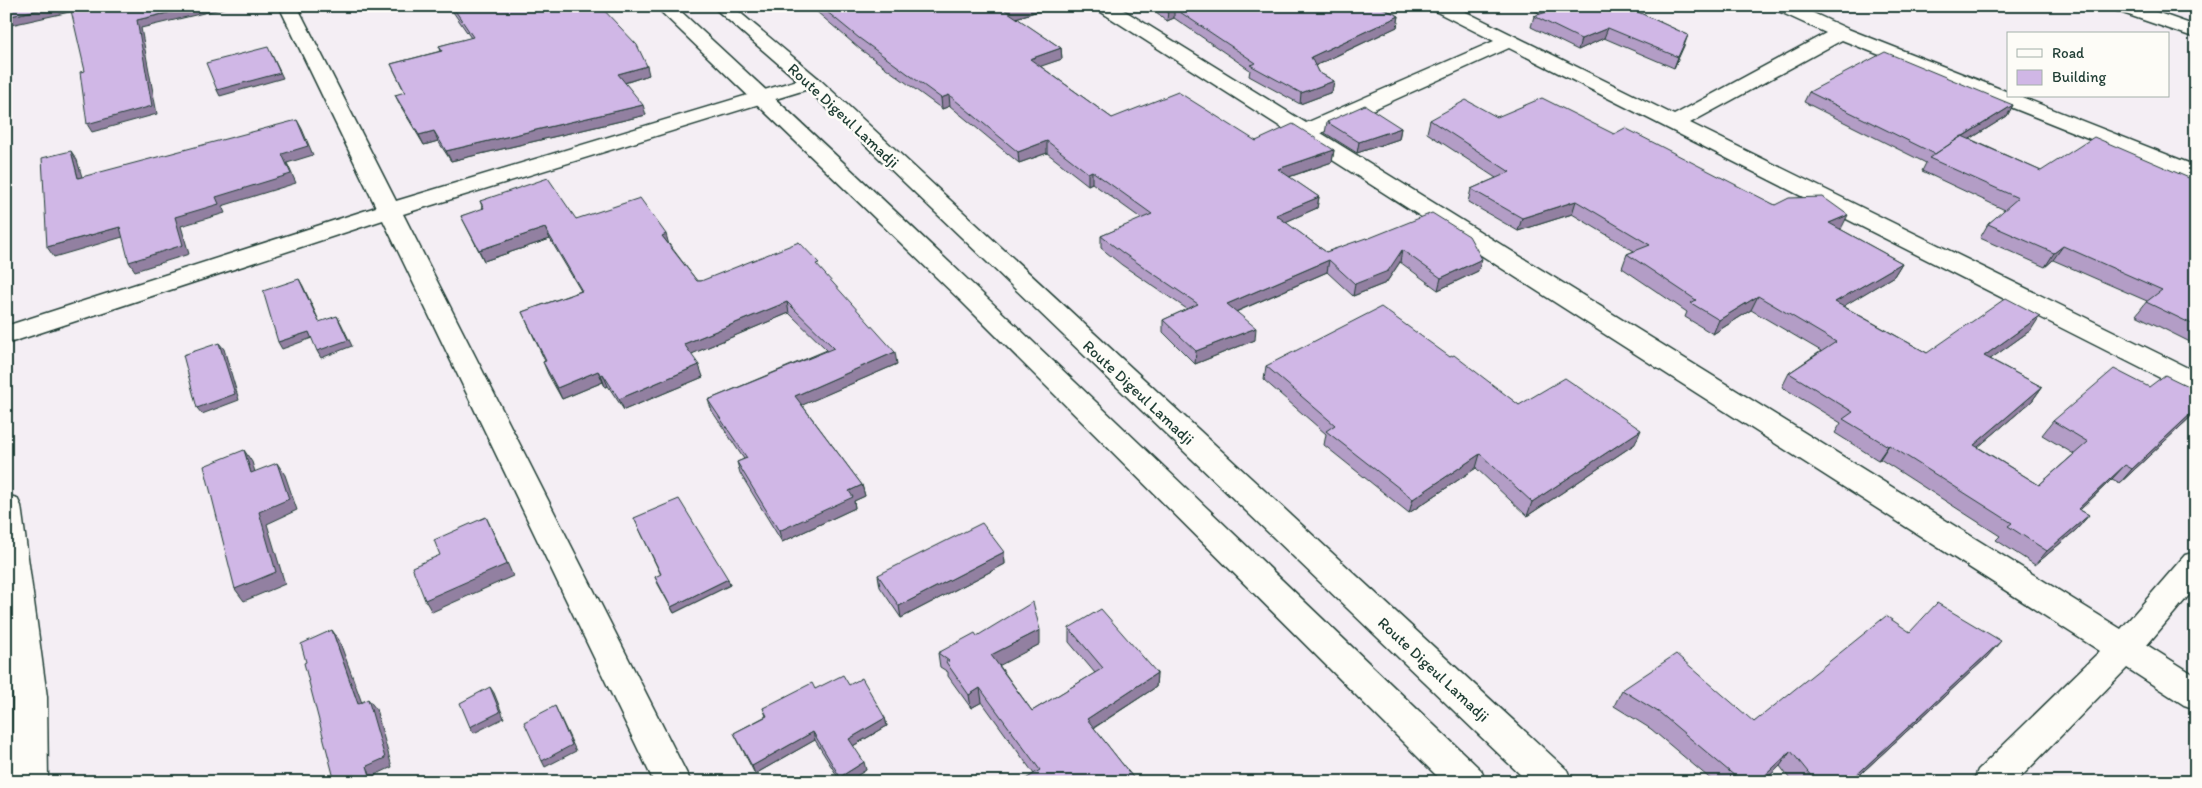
<svg xmlns="http://www.w3.org/2000/svg" width="2202" height="788" font-family="Itim,sans-serif">
	<style>
		.lines { fill: none; stroke-linecap: round; stroke-linejoin: round }
		.minor-casing { stroke: #1f3d34; stroke-width: 3 }
		.major-casing { stroke: #1f3d34; stroke-width: 3 }
		.minor { fill: #fdfcf7; fill-rule: evenodd }
		.major { fill: #fdfcf7; fill-rule: evenodd }
		.wall { fill: #b39dc6; stroke: #1f3d34 }
		.shaded-wall { fill: #9280a1; stroke: #1f3d34 }
		.building { fill: #d0b7e6; stroke: #1f3d34 }
		.labels { text-anchor: middle; stroke-width: 5; stroke-linejoin: round; paint-order: stroke }
		.street-label { font-size: 16px; fill: #1f3d34; stroke: #fdfcf7 }
	</style>
	<rect width="100%" height="100%" fill="#f4eef4"/>
	<filter id="ink" filterUnits="userSpaceOnUse"><feTurbulence type="fractalNoise" baseFrequency=".02" numOctaves="2"/><feDisplacementMap in="SourceGraphic" scale="10" xChannelSelector="R" yChannelSelector="G"/><feConvolveMatrix kernelMatrix="1 2 1 2 8 2 1 2 1" color-interpolation-filters="sRGB"/></filter>
	<g filter="url(#ink)">
		<g class="lines">
			<defs>
				<path id="minor" d="M279,6H297L396,201L804,78L811,76L818,78L821,82L818,86L403,214L691,782H654L383,220L6,344V326L376,207Z
					M1095,6H1117L1306,123L1494,41L1433,10L1430,6H1454L1674,115L1826,33L1776,10L1773,6H1798L1848,29L2008,92V96H2019L2196,166V181L1842,40L1690,123L2196,372V393L2186,391L1509,48L1321,133L2121,629L2185,555L2196,552V587L2147,645L2196,676V709L2184,705L2127,668L2016,782H1973L1978,770L2100,651L1098,10Z
					M2111,6H2139L2196,26V38L2114,10Z
					M6,495L17,498L21,506L47,697L48,782H12L13,697L6,641Z"/>
				<path id="major" d="M655,6H675C948,257 1213,515 1481,770L1486,782H1443L960,300Z
					M712,6H732L818,78L1567,770L1572,782H1528L804,86Z"/>
			</defs>
			<!-- minor casing -->
			<use href="#minor" class="minor-casing"/>
			<!-- major casing -->
			<use href="#major" class="major-casing"/>
			<!-- minor -->
			<use href="#minor" class="minor"/>
			<!-- major -->
			<use href="#major" class="major"/>
		</g>
		<!-- wall -->
		<path class="wall" d="M449,6H580L649,75L625,83L646,115L451,161L438,141L424,145L400,105L395,95L405,93L391,64L441,51L439,46L471,38Z
			M810,6H1054L1016,18L1061,48L1062,59L1040,66L1112,118L1256,141L1334,150L1332,162L1289,177L1319,197L1317,208L1285,222L1326,252L1367,239L1478,271L1438,290L1400,262L1386,283L1353,296L1327,272L1236,312L1255,340L1195,364L1163,332V320L1187,309L1122,265L1101,248V236L1142,219L1092,183L1088,185L1047,153L1019,163L950,106L942,109L860,49Z
			M1149,6H1378L1399,16L1397,27L1315,66L1318,72L1334,81L1332,92L1300,104L1249,76L1250,70L1174,18L1167,21Z
			M1528,6H1630L1629,8L1688,35L1674,68L1604,38L1578,50L1531,27L1534,16L1540,14Z
			M2173,6H2196V14Z
			M1809,92L2013,105L2007,116L1970,139L2041,171L2196,181V345L2136,315L2147,301L2053,260L2045,267L1980,238L1988,224L2005,210L1922,171L1926,163L1804,102Z
			M1497,117L1614,134L1775,205L1841,229H1840L1902,263L1894,276L1843,306L1927,353L2031,330L1990,359L2042,387L2032,401L1978,447L2039,485L2074,454L2042,435L2053,421L2149,387L2196,390V412L2120,483L2112,479L2080,510L2089,515L2077,529L2035,565L1996,540L2000,536L1880,459L1878,460L1835,433L1841,423L1782,387L1789,373L1821,351L1751,310L1713,334L1685,317L1687,312L1622,268L1627,254L1634,251L1572,214L1518,231L1468,202L1471,189L1496,178L1427,133L1430,120Z
			M1327,122L1401,128L1399,139L1357,153L1325,133Z
			M480,201L576,219L669,244L697,281H701L820,269L897,364L802,405L862,485L865,496L854,501L855,508L782,542L740,473L737,462L744,459L712,411L708,400L827,350L789,313L691,354L703,377L624,410L608,386L605,387L603,382L562,399L548,374L543,362L545,361L522,312L581,291L550,239L484,261L461,216L483,209Z
			M1450,357L1519,405L1635,444L1527,516L1476,468L1409,513L1324,445L1326,434L1264,380L1266,366Z
			M634,518L728,579L730,585L674,613L658,584L655,577L661,575Z
			M1004,552L1005,564L901,618L880,587L878,575Z
			M1069,628L1157,673L1156,687L1094,728L1135,780V782H1021L1034,774L982,702L971,708L948,676V672L940,667L938,653L977,636L1040,644L999,665L1032,711L1095,673L1069,642Z
			M1910,632L1987,657L1852,782H1792L1780,766L1763,782H1714L1651,729L1614,706L1622,690L1754,722Z
			M849,685L885,718L887,726L853,746L866,770L847,782H841L815,740L755,774L738,741L734,733L766,716L763,708L815,689Z"/>
		<!-- shaded-wall -->
		<path class="shaded-wall" d="M56,6H71L74,11L11,25L6,18V17Z
			M197,6H233L141,28L157,114L92,132L87,124L137,20Z
			M1018,6H1054L1006,21L1005,10Z
			M1174,8V18L1167,21L1168,10Z
			M1399,16L1397,27L1310,68L1311,57Z
			M1608,28L1604,38L1578,50L1581,39Z
			M1688,35L1684,46L1674,68L1678,57Z
			M1061,48L1062,59L1030,70V59Z
			M271,53L283,78L220,96L217,90Z
			M647,66L649,75L621,84L618,74Z
			M1334,81L1332,92L1300,104L1301,93Z
			M949,95L950,106L942,109L941,98Z
			M643,105L646,115L451,161L446,151Z
			M2013,105L2007,116L1936,160L1935,154Z
			M297,120L302,129L313,155L287,163L296,183L222,206L225,213L181,226L189,254L135,271L129,262L175,217L216,197Z
			M1401,128L1399,139L1357,153L1359,142Z
			M434,131L438,141L424,145L419,135Z
			M1047,141V153L1019,163L1018,152Z
			M1334,150L1332,162L1277,181L1278,169Z
			M71,151L77,160L85,187L78,178Z
			M1092,171V183L1088,185V173Z
			M1319,197L1317,208L1274,227L1276,215Z
			M1576,201L1572,214L1518,231L1522,218Z
			M1848,215L1841,229L1822,237L1829,223Z
			M120,227L126,236L54,257L47,247Z
			M545,228L550,239L484,261L479,250Z
			M666,234L669,245L662,236Z
			M2063,246L2053,260L2045,267L2054,253Z
			M1402,250L1400,262L1386,283L1353,296L1355,284Z
			M1482,259L1478,271L1438,290L1441,278Z
			M1329,260L1327,272L1226,316L1227,304Z
			M1902,263L1894,276L1827,316L1835,302Z
			M299,279L303,286L323,329L319,322Z
			M1758,296L1751,310L1713,334L1719,320Z
			M787,302L789,313L687,356L684,344Z
			M337,316L341,323L352,346L321,358L317,351Z
			M2040,316L2031,330L1975,370L1984,356Z
			M1256,328L1255,340L1195,364L1196,351Z
			M309,332L312,338L282,349L278,342Z
			M219,343L224,349L239,400L202,414L197,408Z
			M895,352L897,364L798,407L795,396Z
			M699,365L703,377L624,410L619,399Z
			M598,371L603,382L562,399L557,388Z
			M603,374L608,386L605,387L601,375Z
			M2042,387L2032,401L1964,459L1974,445Z
			M2196,409V412L2120,483L2132,469Z
			M1641,430L1635,444L1527,516L1532,502Z
			M1889,445L1880,459L1878,460L1888,446Z
			M244,450L252,462L259,485L251,473Z
			M1480,454L1476,468L1409,513L1413,499Z
			M277,463L285,475L297,510L267,524L285,584L244,601L235,589L259,512Z
			M2125,465L2112,479L2066,523L2078,509Z
			M862,485L865,496L854,501L855,508L782,542L779,531L849,491Z
			M2089,515L2077,529L2035,565L2047,551Z
			M486,517L492,529L513,576L432,612L425,600Z
			M1004,552L1005,564L901,618L899,606Z
			M728,579L730,585L674,613L671,607Z
			M332,630L339,640L366,714L358,704Z
			M1040,630V644L993,669L991,655Z
			M2001,641L1987,657L1852,782H1849Z
			M1157,673L1156,687L1087,732V719Z
			M490,687L494,693L504,718L474,733L470,727Z
			M980,688L982,702L971,708L969,695Z
			M368,699L376,709L392,767L375,775L377,782H372L367,766Z
			M555,706L576,751L545,767L542,761Z
			M885,718L887,726L851,747L849,739Z
			M813,732L815,740L755,774L752,766Z
			M1791,751L1780,766L1763,782H1758Z
			M864,762L866,770L847,782H842L840,777Z"/>
		<!-- building -->
		<path class="building" d="M6,6H56L6,17Z
			M70,6H197L137,20L152,106L87,124L80,72L85,71Z
			M452,6H580L585,10L600,6L637,45L647,66L618,74L643,105L446,151L434,131L419,135L395,95L405,92L391,64L442,51L439,46L473,37Z
			M820,6H1018L1005,10L1061,48L1030,59L1112,118L1178,92L1256,141L1293,124L1334,150L1278,169L1319,197L1276,215L1326,252L1366,238L1367,239L1432,213L1469,236L1482,259L1441,278L1402,250L1388,271L1355,284L1329,260L1227,304L1256,328L1196,351L1163,320L1198,304L1123,253L1101,236L1152,214L1092,171L1088,173L1047,141L1018,152L949,95L941,98L859,38Z
			M1163,6H1378L1399,16L1311,57L1318,72L1334,81L1301,93L1250,65L1256,63L1174,8L1168,10Z
			M1547,6H1625L1688,35L1678,57L1608,28L1581,39L1534,16L1553,10Z
			M268,47L280,73L217,90L206,63Z
			M1885,52L2013,105L1963,136H1962L1935,154L1809,92Z
			M1542,98L1614,134L1625,128L1775,205L1789,198L1823,197L1848,215L1829,223L1902,263L1835,302L1927,353L2006,298L2040,316L1984,356L2042,387L1974,445L2039,485L2088,442L2053,421L2114,369L2149,387L2165,375L2196,390V409L2132,469L2125,465L2078,509L2089,515L2047,551L2008,526L2012,523L1889,445L1888,446L1843,419L1853,412L1789,373L1836,342L1758,296L1719,320L1691,303L1696,300L1627,254L1650,245L1576,201L1522,218L1471,189L1510,172L1430,120L1466,100L1497,117Z
			M1365,105L1401,128L1359,142L1327,122Z
			M297,120L308,146L282,154L291,174L216,197L219,204L175,217L183,245L129,262L120,227L47,247L42,158L71,151L78,178Z
			M1962,136L2041,171L2094,137L2196,181V326L2146,302L2162,290L2063,246L2054,253L1988,224L2018,198L1929,158Z
			M548,178L576,219L640,198L666,234L662,236L697,281H701L799,242L819,263L816,264L895,352L795,396L862,485L849,491L853,497L779,531L737,462L747,458L708,400L834,348L787,302L684,344L699,365L619,399L603,374L601,375L598,371L557,388L543,362L546,361L522,312L582,291L545,228L479,250L461,216L484,208L480,201Z
			M299,279L319,322L337,316L348,340L317,351L309,332L278,342L263,291Z
			M1381,307L1450,357L1454,355L1519,405L1565,378L1641,430L1532,502L1480,454L1413,499L1326,431L1335,425L1266,366Z
			M219,343L235,394L197,408L183,355Z
			M244,450L251,473L277,463L289,499L259,512L276,572L235,589L204,466Z
			M679,499L728,579L671,607L655,577L661,574L634,518Z
			M486,517L507,564L425,600L412,567L440,555L434,540Z
			M982,523L1004,552L899,606L878,575Z
			M1033,602L1040,630L991,655L1032,711L1103,668L1069,628L1101,609L1157,673L1087,719L1135,780L1133,782H1021L1040,770L980,688L969,695L946,662L949,661L938,653L975,633L977,636Z
			M1937,603L2001,641L1849,782H1816L1791,751L1758,782H1742L1660,713L1622,690L1676,654L1754,722L1886,616L1910,632Z
			M332,630L358,704L368,699L385,758L367,766L372,782H335L304,663L306,662L301,644Z
			M843,675L849,685L862,678L885,718L849,739L864,762L840,777L813,732L752,766L734,733L767,716L763,708L812,683L815,689Z
			M490,687L500,712L470,727L460,703Z
			M555,706L572,745L542,761L524,722Z
			M262,777L263,782H253Z"/>
	</g>
	<g class="labels">
		<!-- street labels -->
		<g class="street-label">
			<text transform="translate(844 115) rotate(43)" y="6">Route Digeul Lamadji</text>
			<text transform="translate(1139 392) rotate(43)" y="6">Route Digeul Lamadji</text>
			<text transform="translate(1434 669) rotate(43)" y="6">Route Digeul Lamadji</text>
		</g>
	</g>
	<!-- margin -->
	<rect width="2202" height="788" fill="none" stroke="#fdfcf7" stroke-width="25"/>
	<rect x="12" y="12" width="2177" height="763" fill="none" stroke="#1f3d34" stroke-width="2" filter="url(#ink)"/>
	<!-- legend -->
	<rect x="2007" y="32" width="162" height="65" fill="#fdfcf7" stroke="#a4b0a9"/>
	<rect x="2017" y="49" width="25" height="8" fill="#fdfcf7" stroke="#a4b0a9"/>
	<text x="2052" y="58" font-size="15" fill="#1f3d34">Road</text>
	<rect x="2017" y="70" width="25" height="15" fill="#d0b7e6" stroke="#a4b0a9"/>
	<text x="2052" y="82" font-size="15" fill="#1f3d34">Building</text>
</svg>
